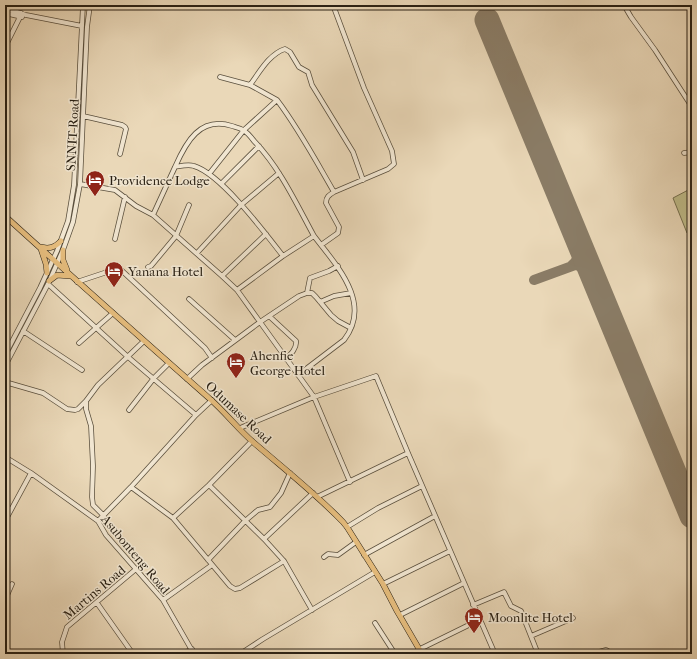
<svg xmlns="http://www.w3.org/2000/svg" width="697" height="659" font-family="'IM FELL French Canon',serif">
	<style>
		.green { fill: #bfbc89; stroke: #746e4e }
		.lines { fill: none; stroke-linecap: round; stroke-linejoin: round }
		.taxiway { stroke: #8a7c66; stroke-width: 10 }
		.runway { stroke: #8a7c66; stroke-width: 25 }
		.minor-casing { stroke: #5a4f3d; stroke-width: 5.5 }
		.major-casing { stroke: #2a2114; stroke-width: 6 }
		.minor { stroke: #f1e6d1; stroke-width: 4 }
		.major { stroke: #e5bc7c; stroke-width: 5 }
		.labels { text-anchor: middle; stroke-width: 3; stroke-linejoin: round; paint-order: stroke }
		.street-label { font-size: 13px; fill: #2a2114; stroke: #f1e6d1 }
		.poi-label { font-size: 13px; fill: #2a2114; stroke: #f1e6d1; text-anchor: start }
	</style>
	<rect width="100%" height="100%" fill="#ead8b8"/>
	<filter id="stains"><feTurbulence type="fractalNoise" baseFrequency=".005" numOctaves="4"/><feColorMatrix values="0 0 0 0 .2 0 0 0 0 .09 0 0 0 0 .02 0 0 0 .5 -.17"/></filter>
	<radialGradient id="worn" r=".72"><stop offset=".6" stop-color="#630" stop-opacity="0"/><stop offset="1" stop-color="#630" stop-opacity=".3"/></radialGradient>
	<!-- green -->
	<path class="green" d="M692,188V236L687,233L673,198Z"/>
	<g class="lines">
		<!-- taxiway -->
		<path class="taxiway" d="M571,266C578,260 580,254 580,244
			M534,280L575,265L583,267L592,274"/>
		<!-- runway -->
		<path class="runway" d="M487,20L692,516"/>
		<defs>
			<path id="minor" d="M333,5L364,88L392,151L394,164L388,169L334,192
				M624,5L631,17L655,50L692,107
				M5,8L26,15L82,26
				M5,13L22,17
				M5,47L20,17L21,13
				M220,77L250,85L277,100
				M250,85C259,73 269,54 285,49L290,52L299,67L308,72L312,85L353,152L363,180
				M83,116L122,125L125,127L126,129L120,154
				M684,153L692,152
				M175,167C186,142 200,116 232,126C235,127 240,128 243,130C247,132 251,137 254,141C280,168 296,203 314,236
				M209,174L244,130L277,100C299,129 316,161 334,192C329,195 326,197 326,203L339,227L338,233L321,245
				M80,184L115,190L136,206L153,215L222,276L237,290L260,322L202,365L187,379
				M221,184L259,146
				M153,215L175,167C181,166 188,164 194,166C221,174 265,233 283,256
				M115,239L125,197
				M197,253L241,205L279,173
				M148,267L151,266L176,236L189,205
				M222,276L266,234
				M77,282L119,268L205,348L212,358
				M48,284L128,357L196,415
				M237,290L283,256L314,236C336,265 373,303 344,340L298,375
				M307,293L310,278L329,271L338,266
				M189,299L235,340
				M320,302L334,296L351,293
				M269,316L296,341C297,348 291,354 286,359
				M23,331L82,370
				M79,343L113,313
				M5,355L40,288L57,251L68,221L74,185L83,5
				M5,366L48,284L63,250L73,222L80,184L87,27L90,5
				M5,382L43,393L67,409L75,410L78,409L86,401
				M129,410L154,378L169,363
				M240,428L314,397L376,376L408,453L495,654
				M5,457L31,473L98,521L106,535L163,600L194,654
				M350,482L314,397L260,322L299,296L307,293H312L316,297L331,315L338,321L351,328
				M209,485L264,539L284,561L312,610
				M131,487L196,415L212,400
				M317,497L408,453
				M104,516L93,505L92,497L93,466L91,426L86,409V401L98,385L144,341
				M173,518L230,586L235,589L240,588L284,561
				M5,521L31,473
				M98,521L131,487L173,518L209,485L252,441
				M347,527L378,508L422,486
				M264,539L313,493
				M364,555L435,516
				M324,557L328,554L338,555L356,542
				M208,560L245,521L258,510L270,507L281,493L290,473
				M383,584L450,551
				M5,600L12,584
				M163,600L212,565
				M97,603L133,654
				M473,605L504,592L511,606L521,611L538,654
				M400,615L464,583
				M375,623L395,654
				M531,636L573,618
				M5,646V653
				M420,649L479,620
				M63,654L62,642L67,627L136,569
				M183,654L192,649
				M240,654L263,639L375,572
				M592,654L606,650L608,651L610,654"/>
			<path id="major" d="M5,216C73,278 141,338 210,399C225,412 238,429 253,442C283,468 315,493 343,522L347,527L383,584L397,611L422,654
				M40,247C49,249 54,248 61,241
				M41,249L46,264L47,273
				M63,250V260L67,270
				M49,281L57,275L70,276"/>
		</defs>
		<!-- minor casing -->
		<use href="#minor" class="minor-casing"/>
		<!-- major casing -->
		<use href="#major" class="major-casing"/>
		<!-- minor -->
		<use href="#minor" class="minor"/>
		<!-- major -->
		<use href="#major" class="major"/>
	</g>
	<!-- icons -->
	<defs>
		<symbol id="hotel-pin" viewBox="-11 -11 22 30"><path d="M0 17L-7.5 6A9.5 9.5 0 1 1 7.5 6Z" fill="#8f2418" stroke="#f1e6d1"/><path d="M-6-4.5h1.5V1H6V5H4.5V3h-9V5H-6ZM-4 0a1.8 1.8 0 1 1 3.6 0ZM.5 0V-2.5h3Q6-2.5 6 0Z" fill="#fff"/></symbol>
	</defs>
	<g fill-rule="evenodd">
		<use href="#hotel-pin" x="84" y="169" width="22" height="30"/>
		<use href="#hotel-pin" x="103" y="260" width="22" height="30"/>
		<use href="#hotel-pin" x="225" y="351" width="22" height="30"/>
		<use href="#hotel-pin" x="463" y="606" width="22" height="30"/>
	</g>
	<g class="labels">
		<!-- street labels -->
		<g class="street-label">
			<text transform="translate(72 135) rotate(-87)" y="5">SNNIT Road</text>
			<text transform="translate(239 412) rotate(43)" y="5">Odumase Road</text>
			<text transform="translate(136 554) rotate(50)" y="5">Asubonteng Road</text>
			<text transform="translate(94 592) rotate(-40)" y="5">Martins Road</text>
		</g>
		<!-- poi labels -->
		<g class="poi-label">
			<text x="109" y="185">Providence Lodge</text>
			<text x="128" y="276">Yanana Hotel</text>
			<text x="250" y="360">Ahenfie<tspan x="250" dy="15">George Hotel</tspan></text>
			<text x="488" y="622">Moonlite Hotel</text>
		</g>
	</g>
	<!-- margin -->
	<rect width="697" height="659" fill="none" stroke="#ead8b8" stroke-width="20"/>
	<rect x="6" y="6" width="685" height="647" fill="none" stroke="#2a2114" stroke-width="2"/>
	<rect x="10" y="10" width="677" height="639" fill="none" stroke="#2a2114"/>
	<rect width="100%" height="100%" filter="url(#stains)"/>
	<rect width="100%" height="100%" fill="url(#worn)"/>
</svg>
